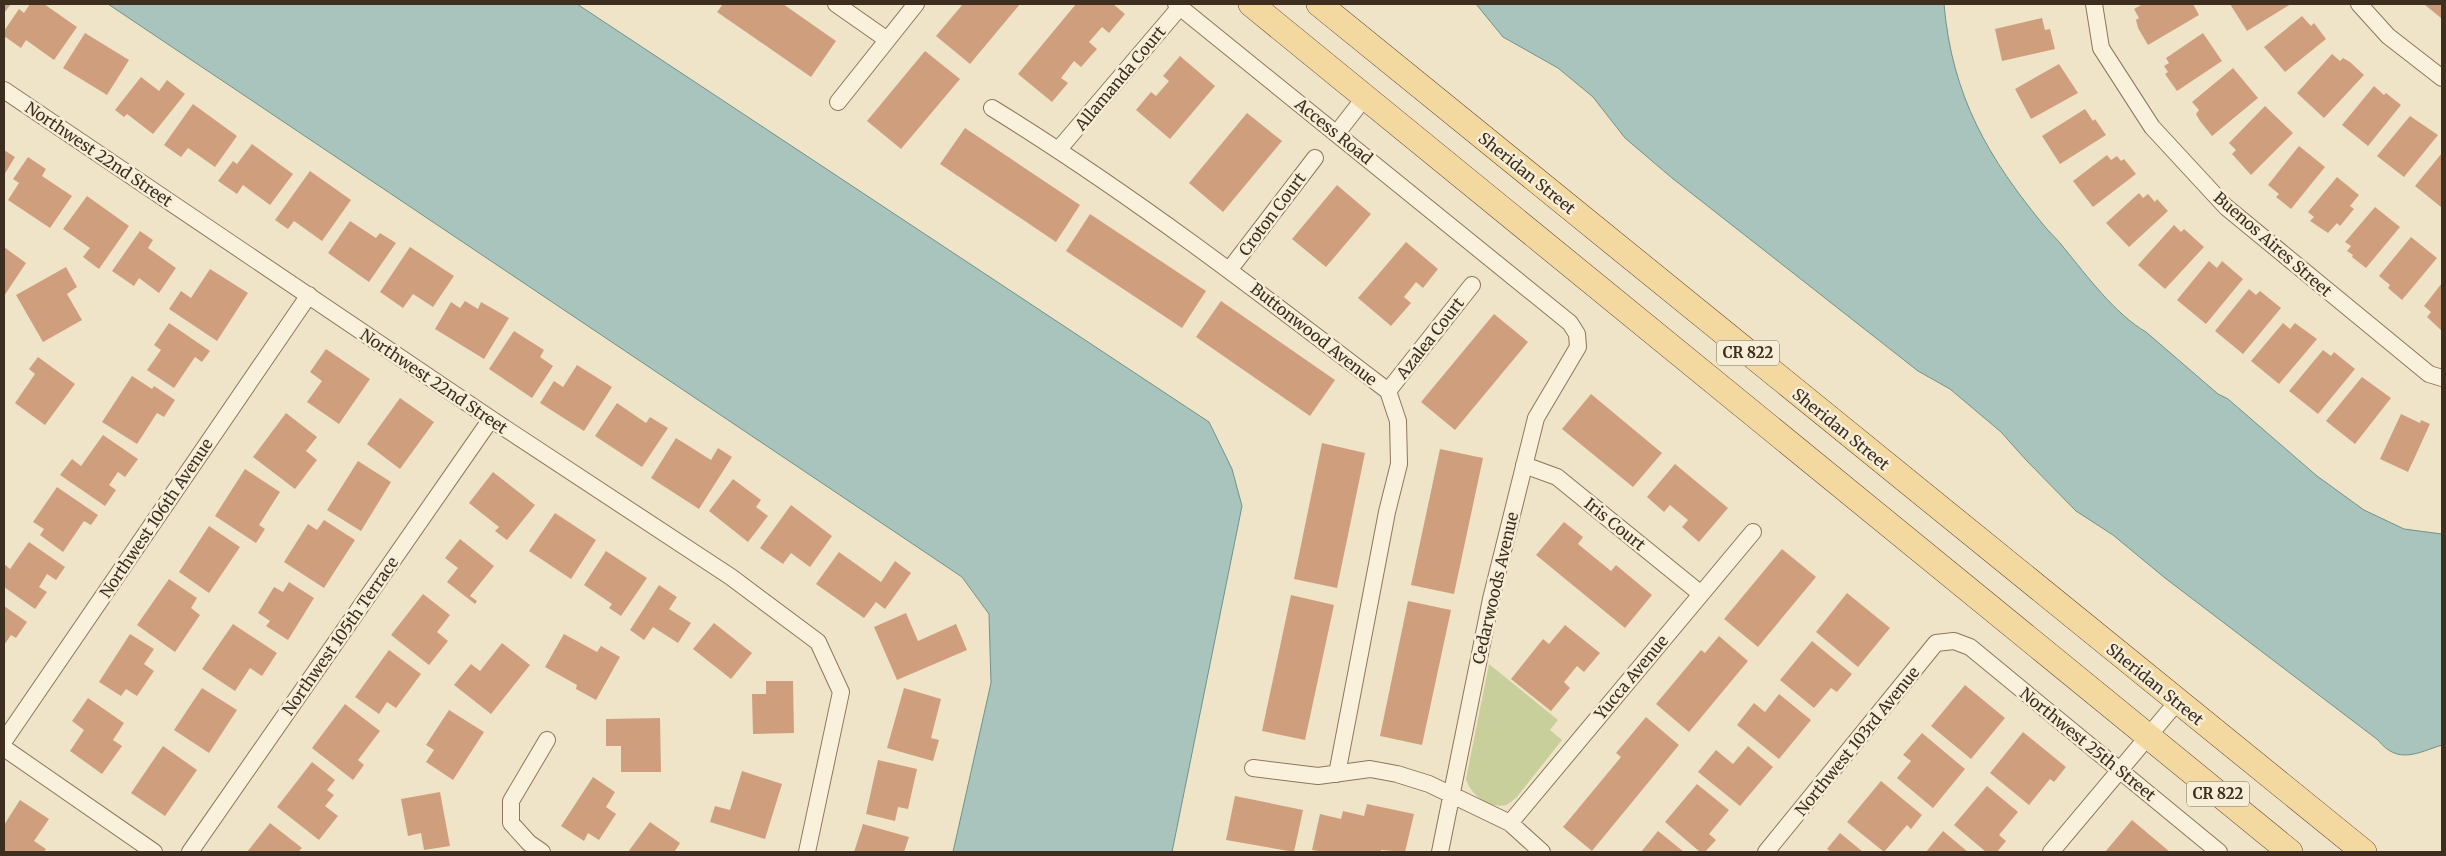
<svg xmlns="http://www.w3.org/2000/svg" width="2446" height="856" font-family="Merriweather,serif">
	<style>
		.green { fill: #c9cf9b }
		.water { fill: #a9c4bc; stroke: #6f938a }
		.building { fill: #cf9f7d }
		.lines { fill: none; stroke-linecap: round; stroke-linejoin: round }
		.minor-casing { stroke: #8d765c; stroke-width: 18 }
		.primary-casing { stroke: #5b4430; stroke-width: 26 }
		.minor { stroke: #faf1dc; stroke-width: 16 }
		.primary { stroke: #f3d9a0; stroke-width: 25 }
		.labels { text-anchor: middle; stroke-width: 5; stroke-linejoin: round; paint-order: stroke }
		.shield { fill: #f7eed8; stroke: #756857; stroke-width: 1 }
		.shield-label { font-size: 15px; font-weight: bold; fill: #3d2e20 }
		.street-label { font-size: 16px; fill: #3d2e20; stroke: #f7eed8 }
	</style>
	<rect width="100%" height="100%" fill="#f0e4c8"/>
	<!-- green -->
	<path class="green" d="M1489,664L1558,720L1550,730L1562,740L1516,798C1513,800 1509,804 1506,805C1488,809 1470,794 1466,779Z"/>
	<!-- water -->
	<path class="water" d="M108,4H577L1209,422L1232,469L1242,506L1172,852H953L991,683L989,614L962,577Z
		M1476,4H1944C1952,96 1988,158 2046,228C2052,235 2059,241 2064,248C2087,276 2115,314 2146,332L2218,394L2228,399L2317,476L2364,510L2404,529L2442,534V745C2417,753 2398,765 2378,740L2165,578L2113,535L2076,511L2026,460L2001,432L1950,389L1918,371L1672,178L1625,138L1593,97L1558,68L1503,37Z"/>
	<!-- building -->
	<path class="building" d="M4,4H11L4,13Z
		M30,4H44L77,27L54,60L26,40L21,48L4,36V31L19,9L24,13Z
		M723,4H783L836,41L811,77L717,12Z
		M963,4H1020L970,64L936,36Z
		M1076,4H1113L1125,14L1109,33L1102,27L1089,42L1097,49L1081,67L1074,61L1061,78L1068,83L1052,102L1018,74Z
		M2143,4H2193L2199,15L2148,45L2138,28L2136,20L2139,18L2134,9Z
		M2230,4H2291L2247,31Z
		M2426,4H2442L2441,18L2425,5Z
		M2302,16L2311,26L2314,23L2326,39L2285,72L2264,47Z
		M2042,18L2045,30L2050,29L2055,49L2002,61L1995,29Z
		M85,33L129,60L107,95L63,68Z
		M2203,33L2222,61L2177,91L2165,74L2168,72L2164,66L2169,63L2166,58Z
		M925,51L960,79L901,149L867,121Z
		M2332,54L2340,61L2343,58L2350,62L2364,75L2324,118L2297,93Z
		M1180,56L1215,86L1170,139L1136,110L1151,92L1156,96L1169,81L1163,76Z
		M2059,64L2078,93L2031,119L2015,89Z
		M2233,68L2258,98L2212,136L2200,121L2196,114L2199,110L2192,102Z
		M141,77L159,91L167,80L185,94L153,134L127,114L124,117L115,110Z
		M2374,86L2384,95L2386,93L2401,105L2368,146L2342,125Z
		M193,104L237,136L215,167L188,148L181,157L164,145Z
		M2265,106L2293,133L2251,175L2232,154L2236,150L2229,143Z
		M2085,109L2093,121L2095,119L2106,135L2060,164L2042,136Z
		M1247,113L1282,141L1223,212L1189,183Z
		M2410,116L2438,135L2404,177L2377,156Z
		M965,128L1080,205L1056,242L940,164Z
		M252,144L293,174L270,205L243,185L237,194L218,181L233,161L237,164Z
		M2299,146L2325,167L2291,209L2276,197L2279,194L2268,185Z
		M4,150L15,157L4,175Z
		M2442,153V205L2441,207L2415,186Z
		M2107,155L2111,160L2117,156L2121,161L2124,159L2136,174L2093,207L2073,181Z
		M28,157L46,169L42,176L72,196L50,228L8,200L19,183L13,179Z
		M310,171L351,200L322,241L294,221L288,229L275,220Z
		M2337,177L2359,195L2350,206L2354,209L2340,226L2337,223L2328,233L2310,221L2314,217L2308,212Z
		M1337,185L1371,214L1326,267L1292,239Z
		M2139,193L2143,198L2148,194L2155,202L2157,199L2168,211L2129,247L2106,223Z
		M87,196L129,226L99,269L83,257L90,248L63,229Z
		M2375,207L2400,227L2366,268L2352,257L2353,255L2347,251L2351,246L2345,242Z
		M1090,214L1206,291L1182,328L1066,251Z
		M350,221L376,238L380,233L396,243L369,282L328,253Z
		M2174,225L2181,232L2184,229L2204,247L2165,289L2138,265Z
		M140,231L153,240L148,248L176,268L159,293L139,278L134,286L112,271Z
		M2411,237L2437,258L2402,300L2388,288L2390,285L2379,276Z
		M1406,242L1438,269L1423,288L1416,282L1404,297L1411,303L1391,326L1358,298Z
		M4,247L26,263L4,296Z
		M410,247L454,276L433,307L413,294L403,308L380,292Z
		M2209,261L2217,268L2222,261L2243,279L2206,324L2177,300Z
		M66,267L77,287L67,294L82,320L43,342L16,295Z
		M210,269L248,293L217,341L169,309L181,291L191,298Z
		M2442,283V331L2427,317L2431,312L2424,306Z
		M2249,289L2256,295L2260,291L2281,308L2243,354L2215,331Z
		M465,301L478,309L481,302L509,318L484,359L435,329L451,302L460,308Z
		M1221,301L1335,380L1310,416L1196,337Z
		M1494,314L1528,342L1455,430L1421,402Z
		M169,323L210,351L202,362L195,357L174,388L147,370L161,350L154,345Z
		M2283,323L2290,329L2295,323L2317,339L2279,384L2251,361Z
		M514,331L544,350L540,357L553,366L532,398L489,369Z
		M326,349L370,379L339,424L307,402L322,381L310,372Z
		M2323,350L2331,356L2334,352L2355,369L2318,414L2289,391Z
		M38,357L75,384L45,425L15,403L35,374L29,369Z
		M577,365L612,387L584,431L540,403L554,381L563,387Z
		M132,376L152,389L154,386L175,400L164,417L157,413L137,444L102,422Z
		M2362,377L2391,398L2355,444L2326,421Z
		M1591,394L1662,453L1633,487L1562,429Z
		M400,398L434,422L400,469L367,444Z
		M617,403L646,423L650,417L668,428L642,467L595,436Z
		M286,413L317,437L306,451L317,460L295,489L253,457Z
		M2401,414L2420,423L2421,420L2430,424L2408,472L2380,459Z
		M103,435L138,459L125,477L118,472L109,485L116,490L105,506L60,475L72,459L81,466Z
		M676,438L711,460L718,448L732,457L699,509L651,478Z
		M1322,443L1365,453L1337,588L1294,579Z
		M1440,449L1483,458L1454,594L1411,585Z
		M358,461L391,482L361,531L327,510Z
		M1675,464L1728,508L1699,542L1682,527L1688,520L1670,505L1664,512L1647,497Z
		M245,469L280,492L259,525L265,529L256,543L215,516Z
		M493,472L535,505L507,540L495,531L499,527L469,503Z
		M733,479L761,500L756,507L768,516L748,542L709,511Z
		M57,487L98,515L91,525L84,521L63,552L40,535L44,529L33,522Z
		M791,505L832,536L810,567L791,553L783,564L760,548Z
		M555,513L596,540L571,579L529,551Z
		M324,520L355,540L324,588L284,562L308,524L317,530Z
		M1564,522L1583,537L1578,544L1611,571L1616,565L1652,595L1625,628L1536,555Z
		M209,526L240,547L209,593L179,572Z
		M460,539L494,566L470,596L477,601L475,604L447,582L458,568L445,558Z
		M29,542L65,567L56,580L47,574L39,587L47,592L35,609L4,587V564L10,569Z
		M1782,549L1816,577L1758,647L1724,619Z
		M606,551L647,578L621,616L609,608L612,604L584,585Z
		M839,552L881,582L895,561L911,573L885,609L876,602L864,618L816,584Z
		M169,579L197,598L191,608L200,615L175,652L137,625Z
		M289,582L314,598L288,640L266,626L270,621L258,613L274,587L283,592Z
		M659,585L677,597L669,609L691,623L678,643L653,627L644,640L630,630Z
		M1847,593L1890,628L1858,667L1816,632Z
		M423,594L450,615L437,632L448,641L429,665L391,635Z
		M1291,595L1334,605L1305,740L1262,731Z
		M1408,601L1451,610L1422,745L1380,736Z
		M4,606L27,622L16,638L11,635L4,645Z
		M906,613L918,641L956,624L967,650L897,680L874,627Z
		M714,623L752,653L731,679L693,649Z
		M233,624L277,653L262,676L250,668L235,691L202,669Z
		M1565,625L1600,653L1584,672L1577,666L1564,682L1570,688L1551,711L1511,679L1543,639L1549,644Z
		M130,634L154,649L144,664L154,671L137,696L126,689L121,696L99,682Z
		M564,634L597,652L601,646L620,657L596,700L576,689L577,685L545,667Z
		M1719,636L1748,661L1689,732L1656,704L1701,650L1705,653Z
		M1812,641L1852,674L1837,692L1831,688L1814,708L1780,680Z
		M502,643L530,665L491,714L454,685L471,664L480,671Z
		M389,650L421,674L396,708L387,702L379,714L355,697Z
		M766,681H793L794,733L753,734L752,694H766Z
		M1965,685L2005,718L1971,759L1931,726Z
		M202,688L237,710L209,753L174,730Z
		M904,688L941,699L931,738L939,740L933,761L887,748Z
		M1779,694L1811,720L1779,759L1737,725L1754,703L1765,712Z
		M88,698L124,723L113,740L122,746L102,774L70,751L84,730L72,721Z
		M345,704L380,731L358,760L364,765L353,780L312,748Z
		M449,710L484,732L453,780L426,762L434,750L426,745Z
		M1646,717L1679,745L1592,851L1563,827L1621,757L1616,753Z
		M660,718L661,772H621V746H606V719Z
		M2023,732L2066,767L2054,782L2050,779L2029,805L1990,773Z
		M1922,733L1965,769L1933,808L1897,778L1911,761L1903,755Z
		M163,746L197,770L165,816L131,793Z
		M1748,746L1773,767L1740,806L1698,772L1716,750L1733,764Z
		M878,760L917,769L908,809L898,807L895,821L866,814Z
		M312,762L335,780L327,790L334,795L325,806L338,816L319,840L277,807Z
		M742,771L782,784L765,839L710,822L715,806L730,810Z
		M593,777L615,792L606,807L616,814L599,840L588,833L584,841L561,826Z
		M1881,781L1922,815L1911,829L1907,825L1884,852L1847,822Z
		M1697,784L1729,810L1709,834L1716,840L1705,852H1700L1665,822Z
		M1987,786L2018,812L1999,835L2006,841L1997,852H1986L1954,825Z
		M440,792L450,846L424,850L421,833L408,836L401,799Z
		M1235,796L1303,810L1294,852L1226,840Z
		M20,800L49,819L34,841L46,849L44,852H4V825Z
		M1367,804L1414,814L1405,852L1381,850V852H1324L1312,850L1320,814L1341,819L1343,811L1364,816Z
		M2132,820L2170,852H2105Z
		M650,822L680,843L675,851L677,852H628Z
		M270,823L302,848L298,852H247Z
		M863,824L909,837L904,852H854Z
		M1658,831L1684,852H1641Z
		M1943,831L1968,852H1926Z
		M1840,833L1863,852H1831L1827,849Z"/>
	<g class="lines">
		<defs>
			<path id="minor" d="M836,4L886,39
				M1176,4L1570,323L1577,334L1578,347L1536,418L1491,599L1440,852
				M2094,4L2101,48L2152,127L2226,207L2429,374L2442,378
				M2359,4L2388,36L2442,78
				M4,90L491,419L731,577L818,642L841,692L807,852
				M838,102L916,4
				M992,108C1130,193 1259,292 1388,391L1398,421L1399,464L1387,512L1337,774
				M1337,133L1365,97
				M1059,149L1180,7
				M1230,269L1315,158
				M1388,391L1472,285
				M1524,465L1557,477L1701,594
				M4,741L309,295
				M4,748L154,852
				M1253,768L1318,776L1370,769L1397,774L1429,784L1510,823L1542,852
				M1510,823L1753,532
				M190,852L491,419
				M542,852L529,843L511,823V801L547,740
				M1766,852L1936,643L1954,641L1970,647L2219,852
				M2051,852L2177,702"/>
			<path id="primary" d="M1251,4L2290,852
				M1319,4L2364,852"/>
		</defs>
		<!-- minor casing -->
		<use href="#minor" class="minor-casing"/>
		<!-- primary casing -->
		<use href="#primary" class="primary-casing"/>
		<!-- minor -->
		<use href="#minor" class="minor"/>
		<!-- primary -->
		<use href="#primary" class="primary"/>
	</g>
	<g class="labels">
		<!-- shield labels -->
		<g class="shield">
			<rect x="1717" y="340.5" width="62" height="25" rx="4"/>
			<rect x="2187" y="781.5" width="62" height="25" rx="4"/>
		</g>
		<g class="shield-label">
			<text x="1748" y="358">CR 822</text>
			<text x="2218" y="799">CR 822</text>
		</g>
		<!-- street labels -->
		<g class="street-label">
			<text transform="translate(1120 78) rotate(-50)" y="6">Allamanda Court</text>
			<text transform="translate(1334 131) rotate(39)" y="6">Access Road</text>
			<text transform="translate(99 154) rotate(34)" y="6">Northwest 22nd Street</text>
			<text transform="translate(1527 173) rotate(39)" y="6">Sheridan Street</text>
			<text transform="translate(1272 214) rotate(-53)" y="6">Croton Court</text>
			<text transform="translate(2273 244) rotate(41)" y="6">Buenos Aires Street</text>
			<text transform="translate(1314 334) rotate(38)" y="6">Buttonwood Avenue</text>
			<text transform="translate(1430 338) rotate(-52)" y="6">Azalea Court</text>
			<text transform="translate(434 381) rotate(34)" y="6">Northwest 22nd Street</text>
			<text transform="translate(1841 429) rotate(39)" y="6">Sheridan Street</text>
			<text transform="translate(156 518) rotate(-56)" y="6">Northwest 106th Avenue</text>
			<text transform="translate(1615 524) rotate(39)" y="6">Iris Court</text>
			<text transform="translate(1495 588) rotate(-77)" y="6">Cedarwoods Avenue</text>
			<text transform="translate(340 636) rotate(-55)" y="6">Northwest 105th Terrace</text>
			<text transform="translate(1631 677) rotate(-50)" y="6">Yucca Avenue</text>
			<text transform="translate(2155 684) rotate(39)" y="6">Sheridan Street</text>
			<text transform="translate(1857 741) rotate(-51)" y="6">Northwest 103rd Avenue</text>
			<text transform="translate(2088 744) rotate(39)" y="6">Northwest 25th Street</text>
		</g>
	</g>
	<!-- border -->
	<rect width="2446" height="856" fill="none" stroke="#3d2e20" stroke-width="10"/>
</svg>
